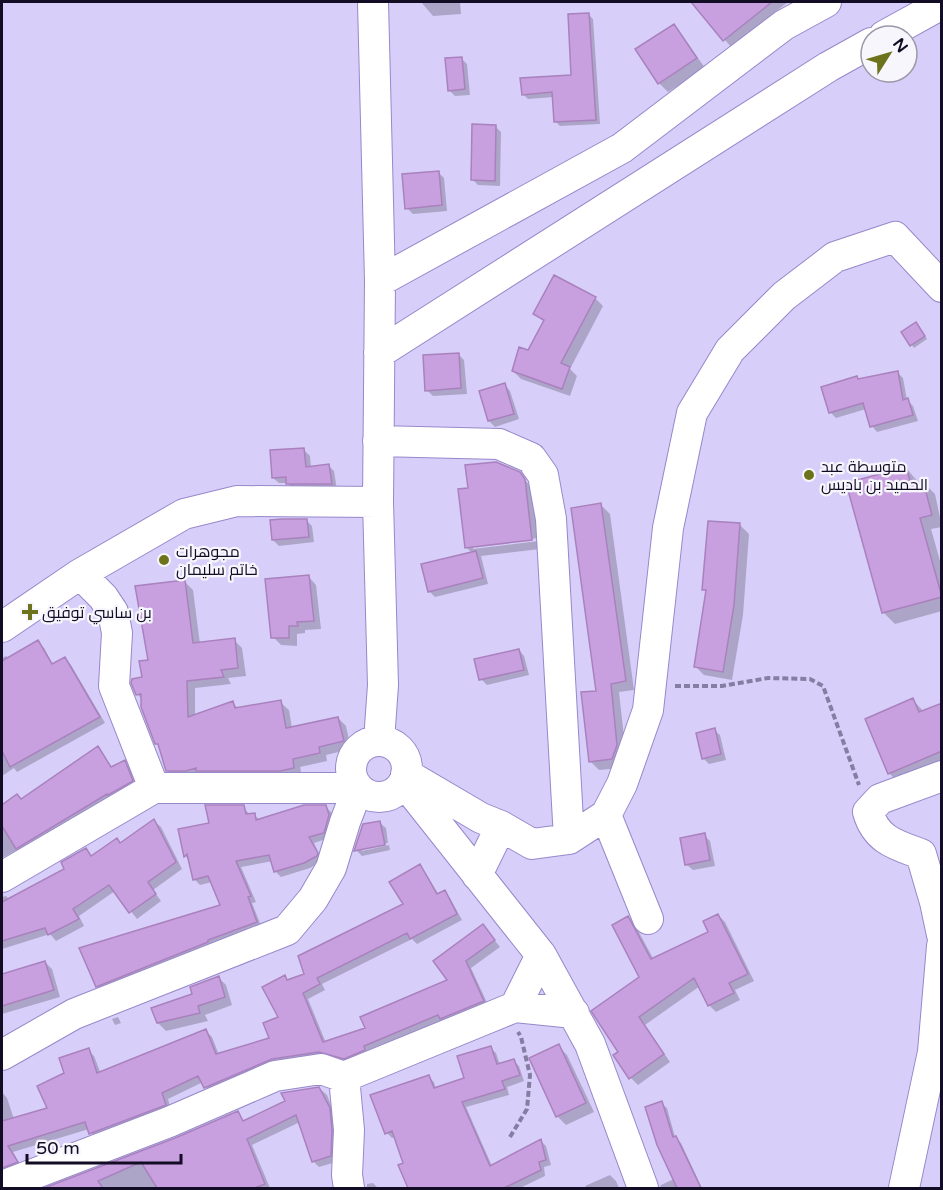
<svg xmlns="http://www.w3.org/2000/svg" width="943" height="1190" font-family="'Varela Round',Cairo,sans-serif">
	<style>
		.shadow { fill: #0003 }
		.building { fill: #c9a0df; stroke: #a981bd; stroke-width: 1.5 }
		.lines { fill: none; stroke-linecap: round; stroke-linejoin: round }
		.minor-casing { stroke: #9788ca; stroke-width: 32 }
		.path { stroke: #867ea2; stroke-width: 4; stroke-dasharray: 6 3; stroke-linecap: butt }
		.minor { stroke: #fff; stroke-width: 30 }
		.poi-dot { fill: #6d731c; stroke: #f7f6fd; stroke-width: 2 }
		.labels { text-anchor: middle; stroke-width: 4.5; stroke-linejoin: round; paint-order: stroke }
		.poi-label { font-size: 16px; fill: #130c25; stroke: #f7f6fd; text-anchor: start }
	</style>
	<rect width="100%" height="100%" fill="#d7cffa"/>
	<!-- shadow -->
	<path class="shadow" d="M421,2H460L461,14L433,16Z
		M693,2H729L731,4L734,2H788L731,47Z
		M588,14L593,19L600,124L560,126L555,121L554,97L528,99L523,94L573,76Z
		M674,26L682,35L705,68L668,92L659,83Z
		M461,58L467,64L470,95L455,96L449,90Z
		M495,126L501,132L500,186L478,185L472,179Z
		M438,172L444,178L447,211L413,214L407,208Z
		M595,298L603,306L570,369L577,376L570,396L521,379L513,371L529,351L544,322L535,314Z
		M919,327L927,339L914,348L903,333Z
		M458,354L464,360L467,394L433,396L427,390Z
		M897,372L903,378L907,400L913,406L918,421L877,432L872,426L866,409L836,418L830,412L859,380Z
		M505,385L510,391L519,419L495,427L489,421Z
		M304,450L310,456L311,468L328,465L334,471L337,490L294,489L287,483H279L273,478Z
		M906,468L919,483L923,482L935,494L942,527L931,529L942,568V611L895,624L883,612Z
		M519,473L533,489L539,538L473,546V549L539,541L540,549L481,556L488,584L435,597L429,591L472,553L467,548L469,490Z
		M601,505L610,514L634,690L619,692L626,755L621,768L599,770L590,761L598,692Z
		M306,520L312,526L314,542L279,546L273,540Z
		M740,525L749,534L743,615L732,680L704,675L695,666L707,593L704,589Z
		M308,576L316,585L321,629L305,630V633L297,634V646L281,645L273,637Z
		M184,581L193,590L200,644L234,640L242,648L246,676L228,678L231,684L195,688V716L232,702L239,709L280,702L289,710L292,728L338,718L346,726L351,749L326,755L327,761L300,767L302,776L175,778L167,770L142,699L137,694L149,661Z
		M38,642L44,648L53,665L65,658L71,665L105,723L17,772L14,768L2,776V658L6,656L9,658Z
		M519,650L524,656L529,675L487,685L481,679Z
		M913,700L924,712L942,704V768L901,785L889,773Z
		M714,730L720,735L726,760L709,764L703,758Z
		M98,748L112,768L124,762L131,769L138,787L24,854L19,849L2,858V807L17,796L21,801Z
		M243,807L250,815H254L260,820L326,807L332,813L334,822L329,838L314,843L322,861L310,868L281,877L275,871L273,861L241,867L256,902L252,903L262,928L103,992L97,986L222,905L212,882L200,885L194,879L190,861L185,856L179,830L210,824Z
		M154,821L161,827L182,869L153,890L161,901L137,919L115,891L79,916L84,926L56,941L50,934L2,949V897L6,896L9,899L66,869L86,850L93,857L121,844Z
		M380,823L386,828L388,843L362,848V851L389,845L390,850L362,856L356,850Z
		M704,835L710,841L715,866L693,870L687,865Z
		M419,866L425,872L439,895L444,892L450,898L462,920L417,944L412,939L322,984L325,990L308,999L326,1043L367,1029L449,981L483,926L500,947L471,968L489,1007L370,1056L211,1093L203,1082L168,1099L171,1110L96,1139L89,1129L13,1152L22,1168L2,1176V1092L7,1098L14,1119L49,1109L66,1074L88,1050L94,1056L101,1074L206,1031L212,1037L219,1055L271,1039L280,1017L285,977L289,981L306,975L405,905Z
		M718,915L725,922L754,981L735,990L740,1000L716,1012L709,1005L700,986L645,1025L670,1062L638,1085L631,1078L620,1052L641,977L628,918L635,925L654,960L710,932Z
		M45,962L52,969L60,997L2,1014V975Z
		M218,977L226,985L232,1005L205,1015L208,1021L166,1031L158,1023Z
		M118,1017L121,1023L115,1025L112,1019Z
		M558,1046L567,1055L594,1112L566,1125L557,1116Z
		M490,1048L496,1053L500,1065L514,1061L519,1066L524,1081L507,1087L509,1095L466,1107L492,1166L541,1141L546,1146L551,1165L544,1167L545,1176L520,1188H410L400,1166L405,1164L395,1137L392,1138L387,1133L428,1077L434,1082L436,1089L466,1079Z
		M320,1089L327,1095L335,1115L336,1162L319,1167L313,1161L300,1122L252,1145L270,1188H48L176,1139L237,1113L245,1122L287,1102L283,1094Z
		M661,1103L667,1108L675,1137L681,1143L702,1188H660L661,1185L674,1179Z
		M610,1175L616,1181L619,1188H587L585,1186Z
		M373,1183L378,1188H367V1184Z"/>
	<!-- building -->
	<path class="building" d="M691,2H772L723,41Z
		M589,13L596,120L554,122L552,92L522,95L520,78L571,75L568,14Z
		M674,24L697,58L658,84L635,49Z
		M462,57L465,89L448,91L445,58Z
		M472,124L496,125L495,181L471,180Z
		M439,171L442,205L405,209L402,174Z
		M554,275L596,297L561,363L570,367L562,389L512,371L519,347L528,350L544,320L533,314Z
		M916,322L925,336L910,346L901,332Z
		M459,353L461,388L425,391L423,355Z
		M898,371L903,400L908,398L913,415L870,427L863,403L829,413L821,387L857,376L858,379Z
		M505,383L514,414L488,421L479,391Z
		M304,448L306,467L329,464L332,484H286V477L272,478L270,450Z
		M496,462L520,472L525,479L532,540L465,548L458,489L468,488L465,465Z
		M906,467L911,484L923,481L932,515L920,518L942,597L882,613L846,483Z
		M601,503L626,681L611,684L617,745L612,759L589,762L581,692L596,691L571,508Z
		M282,519H307L309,537L272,540L270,520Z
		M708,521L740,523L734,605L723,672L694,667L706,590H702Z
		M476,551L483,578L428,592L421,564Z
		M309,575L314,621L297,622L298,626H289V638H271L265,579Z
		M185,580L193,643L235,638L238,668L221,670L224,677L187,681L188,717L233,701L235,708L281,700L286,728L338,717L344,741L319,747L320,753L293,759L294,768L280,771H196V768L186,771H166L158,744H155L141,707V694L136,695L131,683L132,679L142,677L139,661L148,660L135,586Z
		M38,640L52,664L65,657L100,717L10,767L2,751V661Z
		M519,649L524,670L479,680L474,659Z
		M913,698L919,712L942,703V751L888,774L865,719Z
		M715,728L721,754L702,759L696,733Z
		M98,746L111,767L125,760L133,781L108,795L107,794L16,849L2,826V805L17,794L21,799Z
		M205,805H244L246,814L255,813L256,820L304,805H326L329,815L324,833L309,837L318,853L317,856L304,863L274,872L269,855L236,861L251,896L248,897L257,922L208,940V942L96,987L79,948L220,905L208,876L193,880L187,854L184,857L178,829L209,823Z
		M154,819L176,862L148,882L156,894L129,913L109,885L73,909L79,919L48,935L45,928L2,941V902L64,869L61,862L86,848L91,856L117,838L120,843Z
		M380,821L385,845L354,851L363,824Z
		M705,833L710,860L685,865L680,838Z
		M420,864L437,894L445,890L457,914L410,939L407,933L317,978L320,984L303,993L323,1042L365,1028L360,1017L447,980L433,961L483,924L495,940L466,961L484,1001L440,1019L438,1015L364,1046L365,1050L344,1059L319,1052L272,1059L204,1088L198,1076L162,1093L166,1105L89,1134L85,1122L8,1146L18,1162L2,1168V1121L47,1108L37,1086L64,1073L59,1058L89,1048L97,1073L206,1029L216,1054L269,1038L263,1023L278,1017L262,987L285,975L287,980L304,974L298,956L403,904L389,882Z
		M718,914L748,974L729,983L734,993L708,1006L694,978L639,1017L664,1054L629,1079L613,1055L618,1052L591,1011L639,977L612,925L628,916L651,959L708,932L703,921Z
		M45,961L54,990L2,1006V974Z
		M219,976L225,997L198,1006L200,1013L157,1023L151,1008L192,994L190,987Z
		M559,1044L586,1103L556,1117L529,1058Z
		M491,1046L497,1064L514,1059L520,1075L502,1081L505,1089L462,1102L490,1166L541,1139L546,1160L539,1162L541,1170L504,1188H408L398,1165L403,1163L392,1131L385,1134L370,1095L429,1075L434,1088L464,1078L457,1056Z
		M319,1087L330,1108L332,1130L331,1156L312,1162L296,1115L247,1139L265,1184L254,1188H157L141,1162L98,1181L103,1188H44L175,1138L238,1111L243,1121L285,1101L281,1093Z
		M662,1101L673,1137L676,1136L701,1188H677L657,1145L645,1107Z"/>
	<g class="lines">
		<defs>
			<path id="minor" d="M373,2L380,281L378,502L383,685L379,741
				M884,36L942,4
				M380,281L622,148L784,25L826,2
				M379,353L828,67L871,43
				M378,441L499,444L531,458L543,475L551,519L569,839
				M80,574L103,597L113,612L117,633L114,686L154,788
				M2,627L80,574L184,514L237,501L378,502
				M351 769a28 28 0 1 1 56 0a28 28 0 1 1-56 0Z
				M406,774L481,818L501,826L532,844L569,839L606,815L622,784L648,710L668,528L692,413L730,350L784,296L835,257L895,237L942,287
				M942,776L880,799L868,812C876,840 896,845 921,854L935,902L942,935
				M404,782L541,955L590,1044L643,1188
				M606,815L648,919
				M477,875L501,826
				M2,877L154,788H358L345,822L331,868L313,899L287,930L74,1014L2,1055
				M515,1007L574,1013
				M344,1077L515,1007L541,955
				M2,1186L169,1122L275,1076L321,1069L344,1077L349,1130L347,1175L349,1188
				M904,1188L933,1052L942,946"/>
		</defs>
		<!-- minor casing -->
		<use href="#minor" class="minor-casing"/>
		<!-- path -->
		<path class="path" d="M675,686H722L768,678L810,679L823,686L859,785
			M510,1137L527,1109L530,1075L521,1037L518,1032"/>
		<!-- minor -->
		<use href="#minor" class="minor"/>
	</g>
	<!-- markers -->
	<g class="poi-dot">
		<circle cx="809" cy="475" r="6"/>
		<circle cx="164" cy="560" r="6"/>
		<path d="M27 603h6v6h6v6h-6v6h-6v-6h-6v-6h6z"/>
	</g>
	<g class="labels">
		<!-- poi labels -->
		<g class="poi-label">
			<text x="821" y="472">متوسطة عبد<tspan x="821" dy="18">الحميد بن باديس</tspan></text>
			<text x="176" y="557">مجوهرات<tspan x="176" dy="18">خاتم سليمان</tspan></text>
			<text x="42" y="618">بن ساسي توفيق</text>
		</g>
	</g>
	<!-- border -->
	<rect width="943" height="1190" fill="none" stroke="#130c25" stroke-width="6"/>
	<!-- north arrow -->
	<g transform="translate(889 54) rotate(53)"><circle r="28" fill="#f7f6fd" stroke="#9c98a7" stroke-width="1.5"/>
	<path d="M0-4.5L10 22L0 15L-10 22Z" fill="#6d731c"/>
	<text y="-9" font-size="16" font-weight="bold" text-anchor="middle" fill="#130c25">N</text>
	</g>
	<!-- scale -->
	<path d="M27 1154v9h154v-9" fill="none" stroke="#130c25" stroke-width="3"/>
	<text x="36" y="1154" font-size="18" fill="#130c25" stroke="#f7f6fd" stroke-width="4.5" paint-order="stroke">50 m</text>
</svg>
